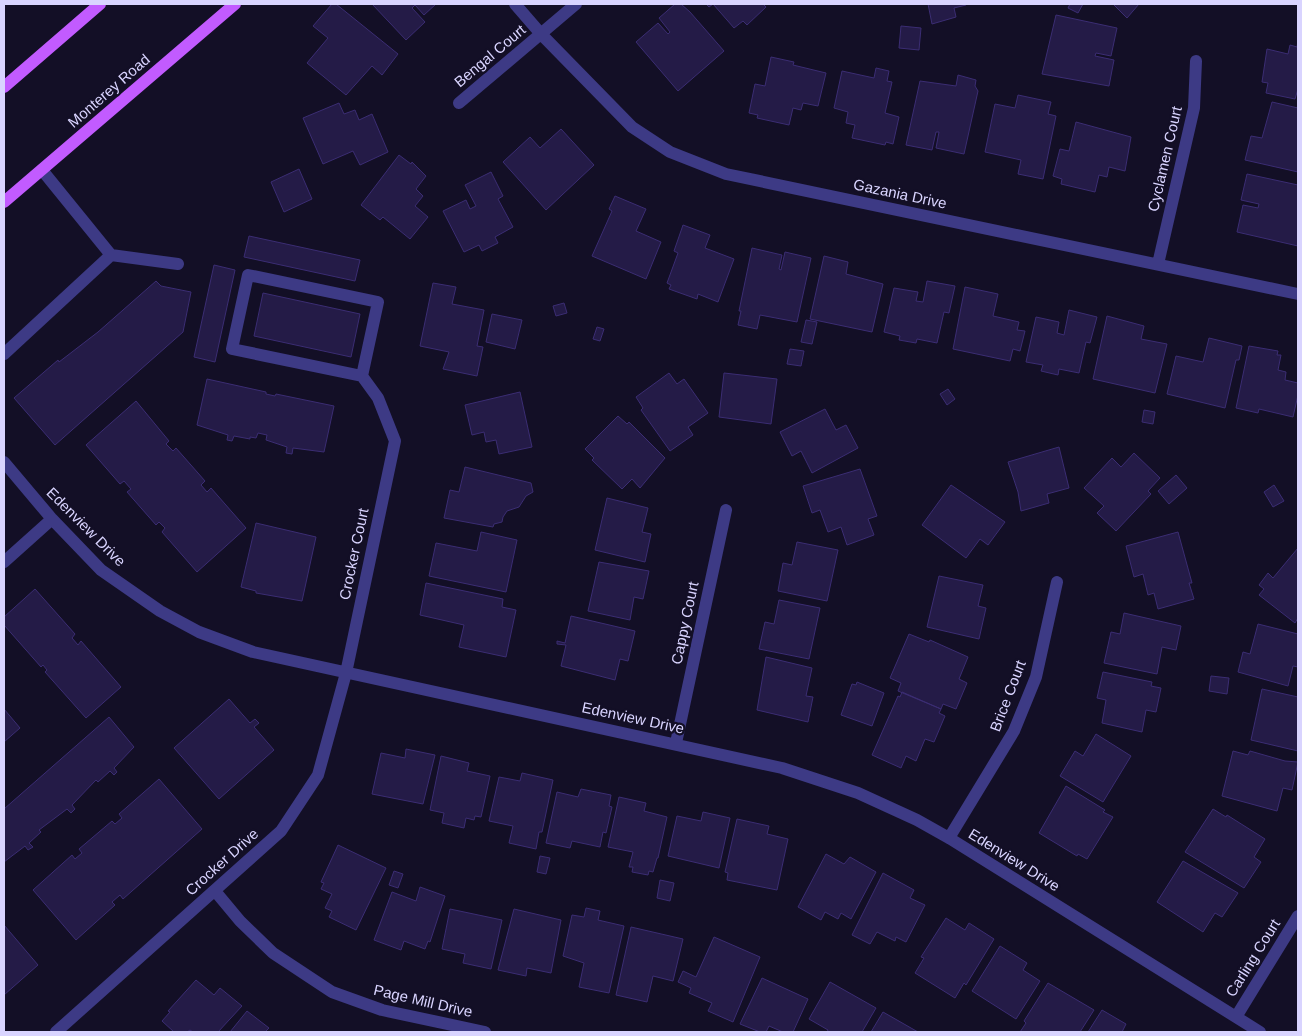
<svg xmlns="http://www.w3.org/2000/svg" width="1302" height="1036" font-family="Arial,sans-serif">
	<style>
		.building { fill: #241b47; stroke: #3b2d73 }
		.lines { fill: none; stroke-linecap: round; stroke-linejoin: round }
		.minor { stroke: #3d3a85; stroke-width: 12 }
		.major { stroke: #c25bff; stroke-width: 12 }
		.labels { text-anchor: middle; stroke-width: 4.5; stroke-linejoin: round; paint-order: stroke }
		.street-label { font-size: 15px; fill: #d9d4ff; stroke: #130f26 }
	</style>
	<rect width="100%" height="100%" fill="#130f26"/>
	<!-- building -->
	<path class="building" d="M332,4H336L398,54L382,75L372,66L346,95L307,63L328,38L313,26Z
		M372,4H436L424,15L415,5L412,8L425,22L406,40Z
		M675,4H681L690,12L724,51L678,91L636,42L658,23L668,34L670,32L659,18Z
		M706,4H763L766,7L747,25L743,21L734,28L713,4L709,7Z
		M928,4H966V5L954,8L956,17L932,24Z
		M1070,4H1083L1078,13L1068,8Z
		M1113,4H1139L1127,18Z
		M1056,15L1117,28L1111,56L1096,53L1095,56L1114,60L1109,86L1042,74Z
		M901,26L921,28L919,50L899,48Z
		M1298,41V89L1295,99L1266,93L1268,83L1262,82L1267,49L1288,54L1290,45L1297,47Z
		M771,57L794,62L793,65L826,73L818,106L803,103L801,110L793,108L789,125L757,118L758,115L749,113L755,84L765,86Z
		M876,68L889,71L887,81L892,82L885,113L899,117L893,144L886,142L885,145L852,138L855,125L846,123L848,112L834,108L842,71L874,78Z
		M958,75L976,80L975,86L978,91L964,154L936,148L939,132H936L932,150L906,145L920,81L956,86Z
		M1018,95L1051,102L1048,114L1056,116L1043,179L1018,174L1021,160L985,152L995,104L1015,108Z
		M1272,102L1298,108V172L1245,160L1251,136L1262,138Z
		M339,103L344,114L355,110L359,120L372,114L388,152L360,165L353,151L323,164L303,118Z
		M1076,122L1131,137L1125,171L1109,167L1107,177L1099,175L1095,192L1061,184L1062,179L1053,176L1060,149L1069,151Z
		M561,129L594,165L546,210L503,162L530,137L540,148Z
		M399,155L411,164L412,162L426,176L416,189L423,196L415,206L428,217L410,239L383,217L380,220L361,205Z
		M299,169L312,199L284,212L271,182Z
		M491,172L503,196L498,199L513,227L495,237L498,243L482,251L479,245L464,252L443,211L466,200L470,209L476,206L465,185Z
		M1247,174L1298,185V246L1237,232L1243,205L1258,208L1259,204L1241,200Z
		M615,196L646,209L636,231L661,242L646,279L592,256L612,211L609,209Z
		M683,225L710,235L705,248L734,259L718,302L698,294L697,299L669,289L671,285L667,283L678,253L674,251Z
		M249,236L360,260L355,281L244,257Z
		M752,248L782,255L779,269L781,270L785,252L811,258L797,322L760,315L757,329L738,325L741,311H739Z
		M824,256L848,262L846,274L883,284L872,332L810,319Z
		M214,265L235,270L215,362L194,357Z
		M156,281L161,286L191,292L183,332L55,445L14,398L58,360L59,362L98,332Z
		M927,281L955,286L949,313L944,312L937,343L917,339L916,343L899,340L900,336L884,332L894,288L918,292L916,301L923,302Z
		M433,283L456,287L452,304L484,310L477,346L483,347L477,376L443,369L449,352L420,346Z
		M965,287L998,294L993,316L1019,322L1017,330L1025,331L1020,351L1013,349L1010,361L953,349Z
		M263,293L360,314L351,357L254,336Z
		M564,303L567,313L556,316L553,306Z
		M1069,310L1097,317L1090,343L1086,342L1079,373L1059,369L1058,375L1041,371L1043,365L1026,362L1036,317L1059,322L1057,333L1064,335Z
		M492,314L522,320L515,349L486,342Z
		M1107,316L1144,326L1141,339L1167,344L1155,393L1093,379Z
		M806,320L817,322L812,344L801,342Z
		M597,327L604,329L600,341L593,339Z
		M1209,338L1242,346L1239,360H1236L1225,408L1167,394L1176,356L1203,362Z
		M1249,346L1278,351L1277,355H1281L1278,370L1286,372L1285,380L1298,383V395L1293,417L1259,409L1258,413L1236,408Z
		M790,349L804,351L801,366L787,364Z
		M669,373L677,384L684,379L708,413L688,427L693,435L670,451L641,410L643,408L636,397Z
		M724,373L777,379L771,424L719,417Z
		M207,379L266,392V394L275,396L276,394L334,406L324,452L293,448L292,454L286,453L287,447L266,440L267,435L258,433L256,438L250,437V439L234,436L232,441L227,440L228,435L197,425Z
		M948,389L955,399L947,405L940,394Z
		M520,392L532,447L499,454L496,440L486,442L484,432L472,435L465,405Z
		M136,401L169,441L166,444L173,451L176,448L205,481L201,485L207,492L211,488L246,528L197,572L162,532L165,528L159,522L156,525L127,492L131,489L124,481L120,484L86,445Z
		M825,409L836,430L846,425L858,448L812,473L801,451L792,456L780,432Z
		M1144,410L1155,412L1153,424L1142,422Z
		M618,416L627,424L629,422L665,458L640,488L632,479L622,489L592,460L594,458L585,449Z
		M1059,447L1069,488L1047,494L1049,503L1021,511L1018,492L1008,462Z
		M1134,453L1160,478L1148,491L1151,494L1116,531L1097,513L1104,506L1084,488L1112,458L1121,467Z
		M465,467L531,483L533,492L526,496L519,507L507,511L503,517L502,522L494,524L493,527L444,518L450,490L459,492Z
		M860,469L877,516L868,519L874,535L847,545L841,527L828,532L820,510L812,513L803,486Z
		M1176,475L1187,488L1169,504L1158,491Z
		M951,485L1005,522L988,545L980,539L966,558L922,525Z
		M1274,485L1284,501L1273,507L1264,492Z
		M607,498L648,508L642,532L651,534L645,562L595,550Z
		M256,523L316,537L302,601L256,593V591L241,587Z
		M481,532L517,540L506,592L429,576L436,543L477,551Z
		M1178,532L1192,583H1189L1194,599L1158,609L1154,593L1148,595L1143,574L1134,577L1126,546Z
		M797,542L838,550L827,601L778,591L783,563L792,565Z
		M1298,548V618L1295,623L1259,595L1264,589L1259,585L1268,573L1273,578Z
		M599,562L649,571L643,599L634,597L630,620L588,611Z
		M939,576L983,585L978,606L986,608L979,639L927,627Z
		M426,583L503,599L502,607L516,610L506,657L459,647L464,625L420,615Z
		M35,589L75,634L72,638L78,645L81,641L121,687L86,718L45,672L47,670L43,665L41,667L4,625V617Z
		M779,600L820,608L809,659L759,649L765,622L774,624Z
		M1124,613L1181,626L1176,650L1162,647L1157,674L1104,663L1111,632L1120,634Z
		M571,616L635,631L628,661L620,659L615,680L561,666L566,645L557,644V641L565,643Z
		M1258,624L1298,634V667L1293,666L1288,686L1238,672L1243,652L1250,654Z
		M909,634L929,642L930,640L968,657L959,679L967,683L956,709L943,704L941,709L898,691L901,683L890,678Z
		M766,657L812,668L806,696L813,697L808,722L757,710Z
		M1103,672L1152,682L1151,686L1161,688L1156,712L1146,710L1142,732L1102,723L1106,700L1097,698Z
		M1211,676L1229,678L1227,694L1209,691Z
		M857,682L884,693L872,726L841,715L852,684L856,685Z
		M1262,689L1298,697V751L1251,740Z
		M902,692L941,709L939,713L945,716L934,742L925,739L916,761L906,756L901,768L872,755L898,696L900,697Z
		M229,699L250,723L255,719L259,723L254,727L274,750L219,799L174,748Z
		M4,709L20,728L4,742Z
		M109,717L134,747L114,768L117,772L114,775L110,771L98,782L96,780L72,805L75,809L71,813L67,809L39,830L41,832L29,843L33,847L28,850L25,846L4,862V809Z
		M1096,734L1131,756L1103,802L1060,776L1075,751L1083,756Z
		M406,749L435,755L423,804L372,794L381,753L405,758Z
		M1233,751L1248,755L1250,751L1285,761L1298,762L1292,790L1283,788L1277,811L1222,796Z
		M441,756L469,763L467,771L490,776L481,817L475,816L474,820L466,818L464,828L442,823L444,813L430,810Z
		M522,773L553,780L542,832H539L536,849L509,843L513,826L489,821L499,777L520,781Z
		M159,779L202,829L123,899L120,895L112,902L115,905L76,940L33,890L72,855L75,859L82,853L79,849L112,821L115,824L122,818L119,814Z
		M1066,786L1105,810L1103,812L1113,817L1087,859L1078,854L1077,856L1039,833Z
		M581,789L611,795L609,806L612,807L606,833L603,832L600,847L572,841L570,848L546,843L557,792L578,797Z
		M619,797L646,803L644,811L667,817L658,858H657L653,872L649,871L648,875L632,872L633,867H629L633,852L608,847Z
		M1213,809L1226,817L1227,815L1265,839L1254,857L1261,862L1244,888L1185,852Z
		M703,812L730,818L719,868L668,856L677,816L701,821Z
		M737,819L769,826L767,834L788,839L777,890L727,880L728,873L725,872Z
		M338,845L386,868L356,930L329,917L332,911L325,908L332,894L321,889L324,883L321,882Z
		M826,854L844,864L850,857L876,872L851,919L841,913L838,919L825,912L821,920L798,907Z
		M540,856L550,858L546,874L537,872Z
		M1183,861L1238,893L1222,917L1215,913L1203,932L1157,902Z
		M394,871L403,874L398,888L389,885Z
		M883,873L914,890L910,898L925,905L906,942L896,937L895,941L877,932L870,944L852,935Z
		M660,880L674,883L670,901L657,898Z
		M420,887L445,896L430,942L428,941L425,949L404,941L401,950L374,940L392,892L416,901Z
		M586,908L600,911L598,920L624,926L609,993L579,987L584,963L563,956L572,915L584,917Z
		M450,909L502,920L491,969L463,963L465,954L442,949Z
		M514,909L561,920L551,973L527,968L526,976L498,970Z
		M946,918L965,930L969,923L994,939L966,985L964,983L955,998L915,973L924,958L921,957Z
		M4,925L38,965L4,995Z
		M631,927L683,939L673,981L653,976L647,1002L616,995Z
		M714,937L760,957L733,1022L708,1011L712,1003L689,993L691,988L678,982L683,971L696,977Z
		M1000,946L1027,963L1023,970L1040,981L1016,1019L972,991Z
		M762,978L808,999L793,1032H783L769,1026L766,1032H760L740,1024Z
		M196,980L214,995L220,988L242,1006L218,1032H193L190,1030L187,1032H174L162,1021L170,1012L168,1011Z
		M830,982L876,1008L862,1032H827L828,1030L809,1019Z
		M1048,983L1094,1010L1080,1032H1020L1026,1023L1024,1021Z
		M1102,1010L1126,1024L1122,1032H1088Z
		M247,1011L269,1028L265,1032H230Z
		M883,1012L918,1032H871Z"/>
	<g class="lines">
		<!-- minor -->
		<path class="minor" d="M515,4L541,34L632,127L670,152L726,174L1298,294
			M459,103L576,4
			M42,170L111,255L178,264
			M1158,264L1194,108L1196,61
			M4,354L111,255
			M4,462L52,519L101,570L160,611L199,632L253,652L782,768L858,793L917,820L949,838L1260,1032
			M4,562L52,519
			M676,743L726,510
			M949,838L1014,731L1036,677L1057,582
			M215,891L240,921L273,953L332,992L382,1010L485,1032
			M1236,1017L1298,916
			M56,1032L281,831L318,775L346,673L395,441L378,398L362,376L232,349L248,275L378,302L362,376"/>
		<!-- major -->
		<path class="major" d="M4,87L100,4
			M4,202L235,4"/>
	</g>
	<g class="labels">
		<!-- street labels -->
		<g class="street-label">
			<text transform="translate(490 56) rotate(-40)" y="5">Bengal Court</text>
			<text transform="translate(109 91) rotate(-41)" y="5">Monterey Road</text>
			<text transform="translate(1165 159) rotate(-77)" y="5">Cyclamen Court</text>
			<text transform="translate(900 194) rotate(12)" y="5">Gazania Drive</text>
			<text transform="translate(86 527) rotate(45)" y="5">Edenview Drive</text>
			<text transform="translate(354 554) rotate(-78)" y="5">Crocker Court</text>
			<text transform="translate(685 623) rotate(-78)" y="5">Cappy Court</text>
			<text transform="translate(1008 696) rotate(-69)" y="5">Brice Court</text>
			<text transform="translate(633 718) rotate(12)" y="5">Edenview Drive</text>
			<text transform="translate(1014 860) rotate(32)" y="5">Edenview Drive</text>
			<text transform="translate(222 862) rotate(-42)" y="5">Crocker Drive</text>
			<text transform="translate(1253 958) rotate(-58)" y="5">Carling Court</text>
			<text transform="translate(423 1001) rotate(13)" y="5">Page Mill Drive</text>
		</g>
	</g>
	<!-- border -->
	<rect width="1302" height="1036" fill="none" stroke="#d9d4ff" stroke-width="10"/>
</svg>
